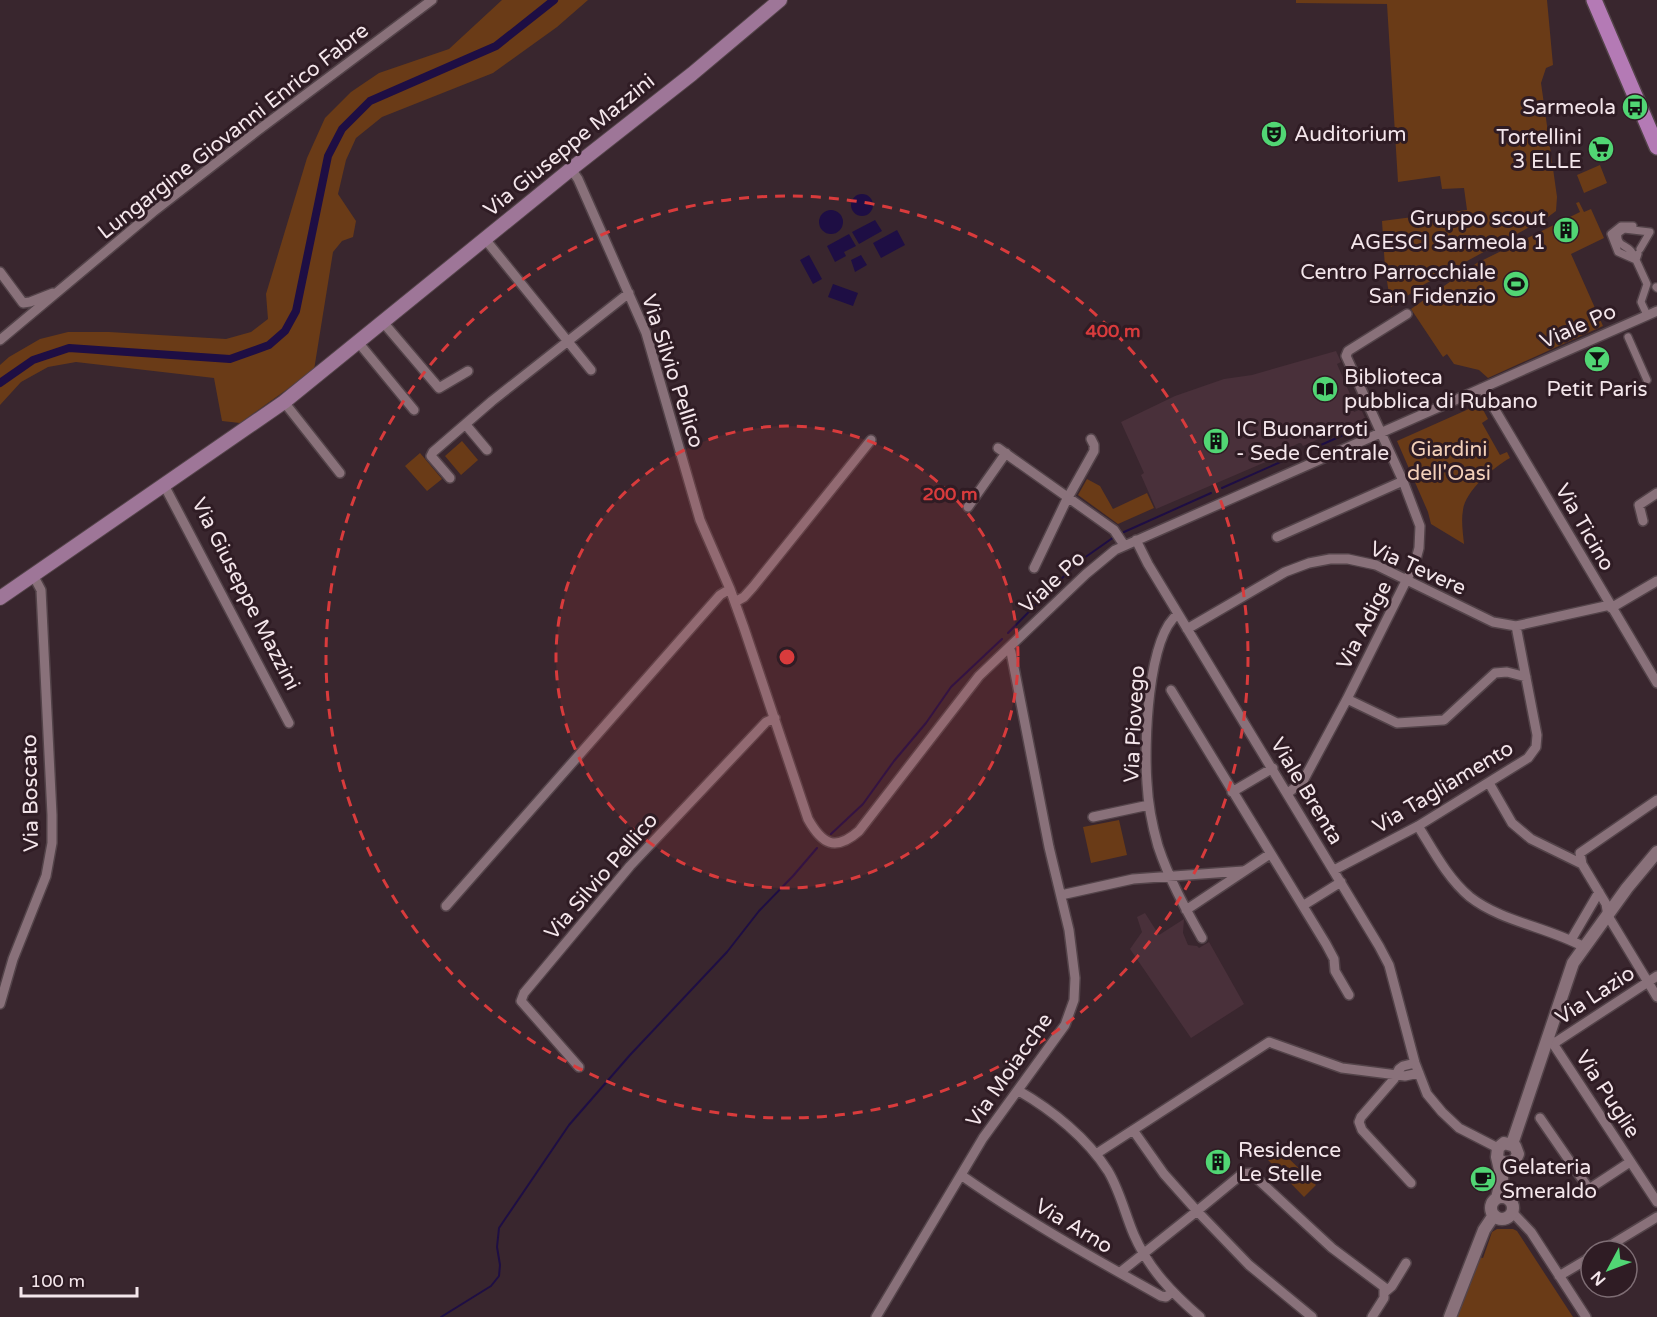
<svg xmlns="http://www.w3.org/2000/svg" width="1657" height="1317" font-family="'Varela Round',sans-serif">
	<style>
		.built { fill: #49303a }
		.green { fill: #6a3b17 }
		.water { fill: #1e0e44 }
		.lines { fill: none; stroke-linecap: round; stroke-linejoin: round }
		.stream { stroke: #1e0e44; stroke-width: 2 }
		.canal { stroke: #1e0e44; stroke-width: 8 }
		.pedestrian-casing { stroke: #534349; stroke-width: 10 }
		.minor-casing { stroke: #534349; stroke-width: 12 }
		.tertiary-casing { stroke: #534349; stroke-width: 15 }
		.secondary-casing { stroke: #534349; stroke-width: 16 }
		.primary-casing { stroke: #534349; stroke-width: 18 }
		.pedestrian { stroke: #89717a; stroke-width: 7 }
		.minor { stroke: #89717a; stroke-width: 9 }
		.tertiary { stroke: #89717a; stroke-width: 12 }
		.secondary { stroke: #9e7698; stroke-width: 14 }
		.primary { stroke: #b47ab5; stroke-width: 15 }
		.ring { fill: none; stroke: #d93b3c; stroke-width: 3; stroke-dasharray: 10 8 }
		.labels { text-anchor: middle; stroke-width: 6; stroke-linejoin: round; paint-order: stroke }
		.poi-label { font-size: 21px; fill: #f4e6eb; stroke: #2f1c24; text-anchor: start }
		.street-label { font-size: 21px; fill: #f4e6eb; stroke: #2f1c24 }
		.park-label { font-size: 21px; fill: #f3d0b9; stroke: #2f1c24 }
		.centre { fill: #d93b3c; stroke: #2f1c24; stroke-width: 3 }
		.ring-label { font-size: 18px; text-anchor: middle; font-weight: bold; fill: #d93b3c; stroke: #2f1c24; stroke-width: 6; stroke-linejoin: round; paint-order: stroke }
	</style>
	<rect width="100%" height="100%" fill="#39262e"/>
	<!-- built -->
	<path class="built" d="M1336,351L1341,362L1337,364L1353,401L1350,402L1354,412L1361,409L1365,418L1303,446L1301,443H1299L1289,448L1291,451L1156,509L1141,475L1144,473L1121,422L1175,396L1224,379L1252,375Z
		M1145,913L1159,935L1184,919L1183,933L1188,945L1197,946L1199,948L1209,942L1244,1004L1191,1038L1130,949L1142,932L1137,917Z"/>
	<!-- green -->
	<path class="green" d="M502,0H588L557,27L493,73L382,117L356,138L346,160L338,194L356,221L353,237L342,241L333,252L314,370L240,423L222,421L214,378L76,362L48,367L21,382L0,405V365L9,357L40,339L68,332H109L226,339L251,332L268,319L266,294L307,158L325,118L351,92L379,73L449,49Z
		M1296,0H1547L1553,65L1546,68L1541,83L1557,197L1556,211L1548,217L1423,285L1391,307L1385,268L1382,221L1467,210L1464,188L1442,189L1440,176L1398,182L1387,4L1296,3Z
		M1600,165L1607,183L1584,193L1577,175Z
		M1579,202L1584,212L1591,209L1604,238L1571,254L1603,326L1488,378L1479,370L1454,364L1447,354L1443,357L1411,309L1477,263L1580,212L1576,203Z
		M1480,404L1488,419L1482,423L1500,455L1507,452L1510,458C1494,467 1465,491 1463,510C1461,521 1463,533 1464,544L1431,524L1428,512L1397,441Z
		M462,441L478,460L461,475L445,456Z
		M420,453L442,479L427,491L405,466Z
		M1087,479L1100,486L1113,509L1147,493L1154,508L1118,524L1078,495Z
		M1119,820L1127,855L1091,863L1083,827Z
		M1281,1151L1316,1185L1304,1197L1268,1160Z
		M1497,1229H1513L1517,1231L1573,1317H1456L1479,1257L1483,1258L1492,1232Z"/>
	<!-- water -->
	<path class="water" d="M851 205a11 11 0 1 1 22 0a11 11 0 1 1-22 0Z
		M819 222a12 12 0 1 1 24 0a12 12 0 1 1-24 0Z
		M875,220L882,231L859,244L852,232Z
		M897,230L905,245L881,258L873,243Z
		M849,234L856,246L844,252L846,256L835,262L827,246Z
		M809,255L822,279L813,284L800,260Z
		M861,255L867,265L855,272L851,260Z
		M833,284L858,293L853,306L828,297Z"/>
	<g class="lines">
		<!-- stream -->
		<path class="stream" d="M1305,452L1366,425
			M1222,488L1294,456
			M1124,532L1211,493
			M1008,633L1077,563L1114,537
			M831,834L863,804L894,761L926,723L951,687L1002,639
			M441,1317L491,1286L499,1276L500,1265L497,1247L499,1228L569,1125L630,1055L727,952L759,911L793,876L817,848"/>
		<!-- canal -->
		<path class="canal" d="M0,383L33,360L69,348L230,359L269,345L285,331L296,311L328,156L342,129L370,101L496,46L554,0"/>
		<defs>
			<path id="pedestrian" d="M1633,226H1621L1611,234L1618,252L1636,260L1647,284L1641,302L1647,315
				M1638,254L1636,260C1634,257 1633,254 1631,251C1625,244 1616,246 1618,233L1624,229L1650,232L1640,249
				M1656,287L1657,288
				M1628,337L1647,380"/>
			<path id="minor" d="M571,169L578,179L646,333L700,520L730,589L744,628L808,819C822,844 835,852 859,831L979,676L1086,574L1115,550L1657,311
				M485,239L591,370
				M0,272L23,303L30,302L53,293
				M382,321L439,388L468,371
				M0,340L153,212L257,131L432,0
				M358,342L414,410
				M1482,388L1657,683
				M284,402L340,473
				M466,425L487,450
				M998,448L1114,530L1124,545
				M450,478L431,456L433,452L492,401L629,293
				M164,485L289,723
				M968,507L1006,453
				M1643,521L1639,505L1657,493
				M1277,537L1403,481
				M1136,540L1148,564L1379,946L1389,965L1415,1063L1427,1094L1442,1112L1459,1128L1498,1148
				M1034,568L1066,501L1094,451V445L1091,439
				M735,602L744,597L753,587L871,440
				M1611,608L1657,581
				M1178,614C1147,637 1144,746 1147,783C1148,804 1152,825 1158,846C1169,879 1185,908 1202,938
				M1187,629L1285,572L1309,563L1330,559H1348L1376,565L1493,622L1516,626L1610,605
				M1171,690L1326,944L1334,959L1335,971L1349,995
				M1347,699L1397,723L1444,720L1495,673L1507,672L1526,677
				M1489,783L1512,823L1531,839L1582,864L1606,904L1608,916L1657,997
				M1232,792L1273,768
				M1288,793L1303,781L1347,699L1415,563L1419,548L1420,526L1403,481L1346,356L1348,351L1407,314
				M1093,817L1149,805
				M1418,826C1433,850 1448,879 1470,897C1502,922 1548,927 1584,947
				M1582,864L1580,853L1657,800
				M1334,870L1418,826L1528,758L1536,747L1537,735L1516,626
				M1061,895L1133,879L1243,871
				M1304,905L1341,882
				M446,906L720,595L730,589
				M1186,910L1270,854
				M1571,940L1599,892
				M0,1004L13,959L46,876L52,843V815L41,590L33,575
				M1548,1036L1657,1202
				M1553,1044L1657,976
				M579,1067L521,1001L524,993L630,866L766,722L775,718
				M1019,1091C1052,1110 1087,1138 1108,1171C1120,1191 1125,1214 1134,1235C1149,1269 1172,1293 1200,1317
				M1540,1118L1589,1189L1630,1162
				M1133,1130L1164,1174L1197,1211L1242,1174L1251,1173L1332,1248L1384,1287V1298L1372,1317
				M1096,1154L1269,1042L1342,1068L1405,1076L1419,1073
				M961,1175C1025,1220 1093,1258 1161,1296L1166,1297L1172,1292
				M1411,1183L1362,1130L1359,1122L1361,1117L1394,1079L1399,1069L1403,1066L1415,1063
				M1512,1212L1531,1232L1586,1317
				M1601,1251L1657,1217
				M1123,1270L1197,1211L1249,1265L1312,1317
				M1559,1276L1591,1257
				M1385,1292L1392,1286L1406,1263
				M876,1317L983,1138L1065,1025L1074,1000L1075,978L1069,930L1049,847L1011,652L1008,649"/>
			<path id="tertiary" d="M1512,1144L1573,963L1627,888L1657,852
				M1491 1208a11 11 0 1 1 22 0a11 11 0 1 1-22 0Z
				M1497,1198L1502,1178L1497,1157L1498,1148L1504,1143L1515,1146L1518,1154L1514,1162L1504,1163L1499,1160
				M1450,1317L1484,1230L1494,1215"/>
			<path id="secondary" d="M0,598L284,402L571,169L692,74L780,0"/>
			<path id="primary" d="M1594,0L1657,147"/>
		</defs>
		<!-- pedestrian casing -->
		<use href="#pedestrian" class="pedestrian-casing"/>
		<!-- minor casing -->
		<use href="#minor" class="minor-casing"/>
		<!-- tertiary casing -->
		<use href="#tertiary" class="tertiary-casing"/>
		<!-- secondary casing -->
		<use href="#secondary" class="secondary-casing"/>
		<!-- primary casing -->
		<use href="#primary" class="primary-casing"/>
		<!-- pedestrian -->
		<use href="#pedestrian" class="pedestrian"/>
		<!-- minor -->
		<use href="#minor" class="minor"/>
		<!-- tertiary -->
		<use href="#tertiary" class="tertiary"/>
		<!-- secondary -->
		<use href="#secondary" class="secondary"/>
		<!-- primary -->
		<use href="#primary" class="primary"/>
	</g>
	<!-- distance rings -->
	<circle cx="787" cy="657" r="231" fill="#d93b3c" fill-opacity=".12"/>
	<g class="ring">
		<circle cx="787" cy="657" r="231"/>
		<circle cx="787" cy="657" r="461"/>
	</g>
	<!-- icons -->
	<defs>
		<symbol id="bus-disc" viewBox="-11 -11 22 22"><circle r="9.5" fill="#51d674" stroke="#2f1c24"/><path d="M-5-6H5V4H4V6H2V4H-2V6H-4V4H-5ZM-3.5-4V0h7V-4ZM-3.5 1.2v1.5H-2V1.2ZM2 1.2v1.5H3.5V1.2Z" fill="#111"/></symbol>
		<symbol id="theatre-disc" viewBox="-11 -11 22 22"><circle r="9.5" fill="#51d674" stroke="#2f1c24"/><path d="M-5-5.5Q0-4 5-5.5V0Q5 5 0 6Q-5 5-5 0ZM-3.3-2.5H-1v1.5H-3.3ZM1-2.5H3.3v1.5H1ZM-2.8 1Q0 5.5 2.8 1Z" fill="#111"/></symbol>
		<symbol id="supermarket-disc" viewBox="-11 -11 22 22"><circle r="9.5" fill="#51d674" stroke="#2f1c24"/><path d="M-6-5.5h2.5l.6 2H6L4.5 2H-2.5L-4.4-4H-6ZM-1.5 3.2a1.3 1.3 0 1 0 .1 0ZM3 3.2a1.3 1.3 0 1 0 .1 0Z" fill="#111"/></symbol>
		<symbol id="building-disc" viewBox="-11 -11 22 22"><circle r="9.5" fill="#51d674" stroke="#2f1c24"/><path d="M-4-6H4V6H1V3H-1V6H-4ZM-2.5-4.3h1.7v1.8h-1.7ZM.8-4.3h1.7v1.8H.8ZM-2.5-1h1.7V.8h-1.7ZM.8-1h1.7V.8H.8Z" fill="#111"/></symbol>
		<symbol id="stadium-disc" viewBox="-11 -11 22 22"><circle r="9.5" fill="#51d674" stroke="#2f1c24"/><path d="M0-5a6.5 5 0 1 0 0 10a6.5 5 0 1 0 0-10ZM-3.5-1.8h7v3.6h-7Z" fill="#111"/></symbol>
		<symbol id="bar-disc" viewBox="-11 -11 22 22"><circle r="9.5" fill="#51d674" stroke="#2f1c24"/><path d="M-6-5H6L.8 .8V4.5H3.5V6h-7V4.5H-.8V.8Z" fill="#111"/></symbol>
		<symbol id="library-disc" viewBox="-11 -11 22 22"><circle r="9.5" fill="#51d674" stroke="#2f1c24"/><path d="M-6-4Q-3-5.5-.7-3.5V5Q-3 3-6 4ZM6-4Q3-5.5 .7-3.5V5Q3 3 6 4Z" fill="#111"/></symbol>
		<symbol id="cafe-disc" viewBox="-11 -11 22 22"><circle r="9.5" fill="#51d674" stroke="#2f1c24"/><path d="M-5.5-4.5H6V0H3Q3 3.5 0 3.5H-2.5Q-5.5 3.5-5.5 0ZM3-3.2v2h1.7v-2ZM-6 4.5H4V6H-6Z" fill="#111"/></symbol>
	</defs>
	<g fill-rule="evenodd">
		<use href="#bus-disc" x="1620" y="92" width="30" height="30"/>
		<use href="#theatre-disc" x="1259" y="119" width="30" height="30"/>
		<use href="#supermarket-disc" x="1586" y="134" width="30" height="30"/>
		<use href="#building-disc" x="1551" y="215" width="30" height="30"/>
		<use href="#stadium-disc" x="1501" y="269" width="30" height="30"/>
		<use href="#bar-disc" x="1582" y="344" width="30" height="30"/>
		<use href="#library-disc" x="1310" y="374" width="30" height="30"/>
		<use href="#building-disc" x="1201" y="426" width="30" height="30"/>
		<use href="#building-disc" x="1203" y="1147" width="30" height="30"/>
		<use href="#cafe-disc" x="1468" y="1164" width="30" height="30"/>
	</g>
	<g class="labels">
		<!-- poi labels -->
		<g class="poi-label">
			<text x="1616" y="114" text-anchor="end">Sarmeola</text>
			<text x="1294" y="141">Auditorium</text>
			<text x="1582" y="144" text-anchor="end">Tortellini<tspan x="1582" dy="24">3 ELLE</tspan></text>
			<text x="1546" y="225" text-anchor="end">Gruppo scout<tspan x="1546" dy="24">AGESCI Sarmeola 1</tspan></text>
			<text x="1496" y="279" text-anchor="end">Centro Parrocchiale<tspan x="1496" dy="24">San Fidenzio</tspan></text>
			<text x="1344" y="384">Biblioteca<tspan x="1344" dy="24">pubblica di Rubano</tspan></text>
			<text x="1597" y="396" text-anchor="middle">Petit Paris</text>
			<text x="1236" y="436">IC Buonarroti<tspan x="1236" dy="24">- Sede Centrale</tspan></text>
			<text x="1238" y="1157">Residence<tspan x="1238" dy="24">Le Stelle</tspan></text>
			<text x="1502" y="1174">Gelateria<tspan x="1502" dy="24">Smeraldo</tspan></text>
		</g>
		<!-- street labels -->
		<g class="street-label">
			<text transform="translate(233 131) rotate(-38)" y="7">Lungargine Giovanni Enrico Fabre</text>
			<text transform="translate(569 145) rotate(-39)" y="7">Via Giuseppe Mazzini</text>
			<text transform="translate(1578 326) rotate(-24)" y="7">Viale Po</text>
			<text transform="translate(673 371) rotate(72)" y="7">Via Silvio Pellico</text>
			<text transform="translate(1585 527) rotate(60)" y="7">Via Ticino</text>
			<text transform="translate(1418 568) rotate(24)" y="7">Via Tevere</text>
			<text transform="translate(1052 582) rotate(-43)" y="7">Viale Po</text>
			<text transform="translate(246 594) rotate(63)" y="7">Via Giuseppe Mazzini</text>
			<text transform="translate(1364 625) rotate(-63)" y="7">Via Adige</text>
			<text transform="translate(1134 724) rotate(-87)" y="7">Via Piovego</text>
			<text transform="translate(1443 787) rotate(-31)" y="7">Via Tagliamento</text>
			<text transform="translate(1307 791) rotate(59)" y="7">Viale Brenta</text>
			<text transform="translate(30 793) rotate(-91)" y="7">Via Boscato</text>
			<text transform="translate(601 876) rotate(-49)" y="7">Via Silvio Pellico</text>
			<text transform="translate(1595 995) rotate(-33)" y="7">Via Lazio</text>
			<text transform="translate(1009 1070) rotate(-55)" y="7">Via Moiacche</text>
			<text transform="translate(1608 1094) rotate(57)" y="7">Via Puglie</text>
			<text transform="translate(1074 1226) rotate(31)" y="7">Via Arno</text>
		</g>
		<!-- park labels -->
		<g class="park-label">
			<text x="1449" y="456">Giardini<tspan x="1449" dy="24">dell'Oasi</tspan></text>
		</g>
	</g>
	<circle cx="787" cy="657" r="9" class="centre"/>
	<g class="ring-label">
		<text x="1113" y="337">400 m</text>
		<text x="950" y="500">200 m</text>
	</g>
	<!-- north arrow -->
	<g transform="translate(1609 1269) rotate(229)"><circle r="28" fill="#2f1c24" stroke="#7e6d74" stroke-width="1.5"/>
	<path d="M0-4.5L10 22L0 15L-10 22Z" fill="#51d674"/>
	<text y="-9" font-size="16" font-weight="bold" text-anchor="middle" fill="#f4e6eb">N</text>
	</g>
	<!-- scale -->
	<path d="M21 1287v9h116v-9" fill="none" stroke="#f4e6eb" stroke-width="3"/>
	<text x="30" y="1287" font-size="18" fill="#f4e6eb" stroke="#2f1c24" stroke-width="4.5" paint-order="stroke">100 m</text>
</svg>
